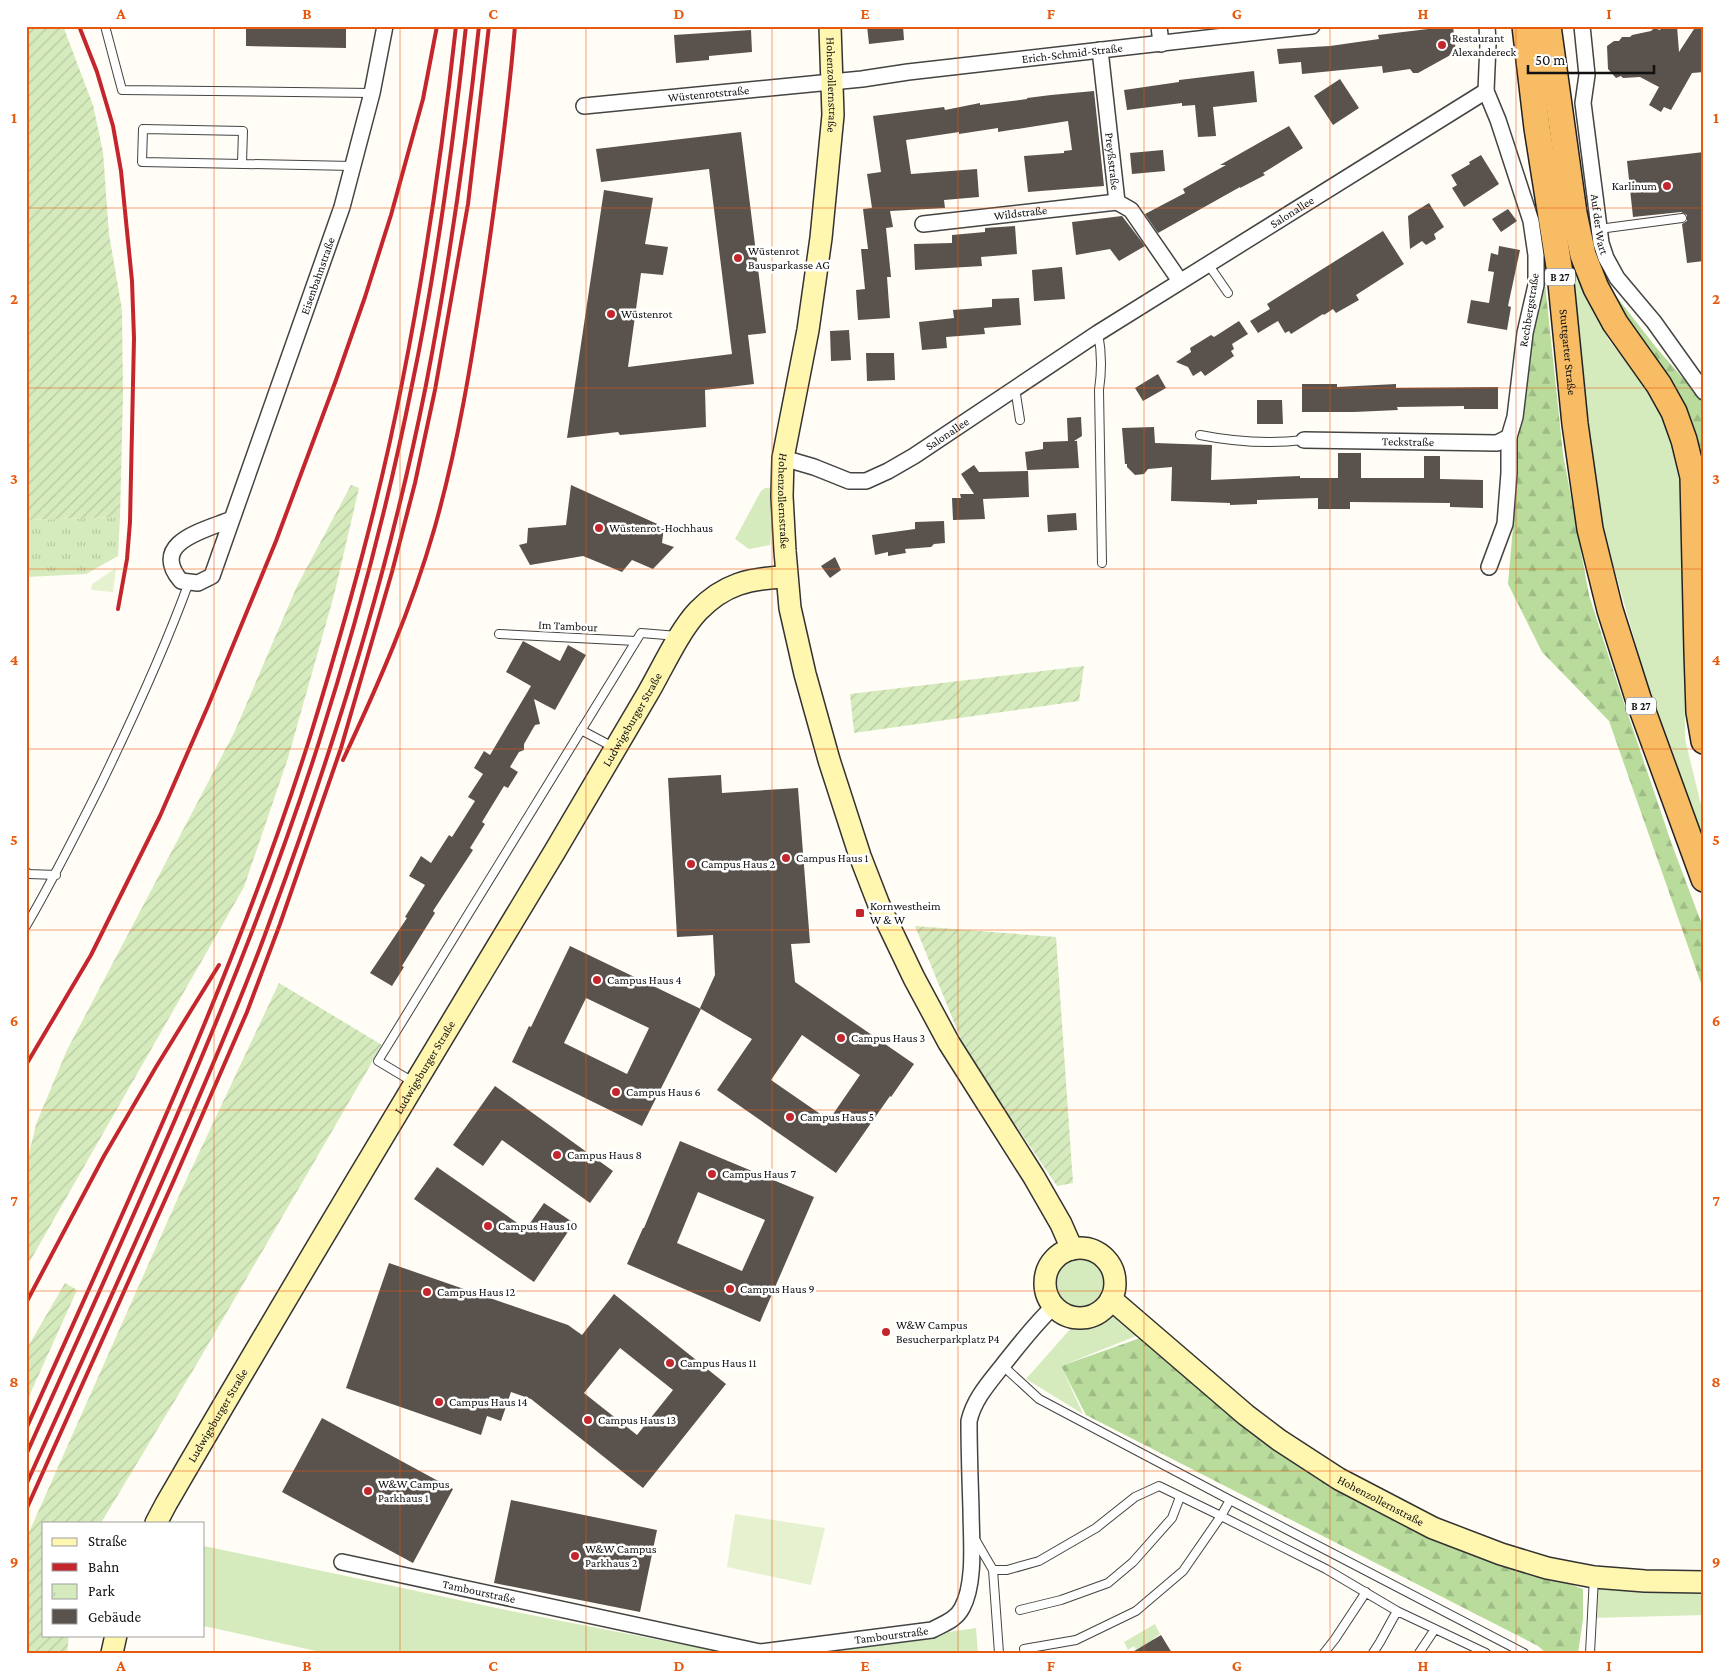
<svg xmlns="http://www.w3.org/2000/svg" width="1730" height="1679" font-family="'Crimson Pro',serif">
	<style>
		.grass { fill: #d5ebbd }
		.forest { fill: url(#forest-firs) }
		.park { fill: url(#park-tufts) }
		.garden { fill: url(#garden-furrows) }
		.pitch { fill: #e6f2cf }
		.building { fill: #5a524d; fill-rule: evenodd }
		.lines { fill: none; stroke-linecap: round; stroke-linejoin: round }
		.service-casing { stroke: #444; stroke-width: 10 }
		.minor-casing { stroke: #444; stroke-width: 18 }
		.secondary-casing { stroke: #333; stroke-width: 24 }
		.trunk-casing { stroke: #222; stroke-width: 28 }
		.service { stroke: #fff; stroke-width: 8 }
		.minor { stroke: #fff; stroke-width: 15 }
		.secondary { stroke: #fff6b0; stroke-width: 21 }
		.trunk { stroke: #f7bc64; stroke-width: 25 }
		.rail { stroke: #c4262e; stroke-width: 4 }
		.grid { fill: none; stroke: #e8590c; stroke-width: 1; stroke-opacity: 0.55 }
		.poi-dot { fill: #c4262e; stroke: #fff; stroke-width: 2 }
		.labels { text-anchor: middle; stroke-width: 5; stroke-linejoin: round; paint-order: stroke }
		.shield { fill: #fff; stroke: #585858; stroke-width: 1 }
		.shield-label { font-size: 11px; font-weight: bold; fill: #111 }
		.poi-label { font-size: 12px; fill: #111; stroke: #fff; text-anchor: start }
		.street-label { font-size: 12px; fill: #111; stroke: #fff }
		.neatline { fill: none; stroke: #e8590c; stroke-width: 2 }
		.grid-label { font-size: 16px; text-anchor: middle; font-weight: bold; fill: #e8590c }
	</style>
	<defs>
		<pattern id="forest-firs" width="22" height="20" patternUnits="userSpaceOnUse" patternTransform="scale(1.25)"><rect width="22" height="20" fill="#b9dc9c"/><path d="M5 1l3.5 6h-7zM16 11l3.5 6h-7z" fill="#9ebc85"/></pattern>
		<pattern id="park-tufts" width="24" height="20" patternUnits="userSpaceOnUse" patternTransform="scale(1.25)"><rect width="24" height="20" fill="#d5ebbd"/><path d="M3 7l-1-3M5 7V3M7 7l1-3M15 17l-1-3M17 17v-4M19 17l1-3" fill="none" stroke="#b6c8a1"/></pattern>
		<pattern id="garden-furrows" width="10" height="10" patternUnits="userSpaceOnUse" patternTransform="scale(1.25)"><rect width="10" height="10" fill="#d5ebbd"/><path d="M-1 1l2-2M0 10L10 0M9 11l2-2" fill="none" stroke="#b6c8a1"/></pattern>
	</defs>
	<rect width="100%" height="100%" fill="#fffdf5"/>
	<!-- grass -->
	<path class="grass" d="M1566,247L1608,339L1639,377L1666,419L1680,484L1684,582L1685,739L1704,817V848L1651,697L1602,526Z
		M765,488H769L772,489V530L770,545L749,549L735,539L761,491Z
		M1057 1283a24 24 0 1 1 48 0a24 24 0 1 1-48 0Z
		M1119,1315L1141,1334L1061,1366L1083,1414L1026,1379L1072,1327Z
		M204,1546L506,1610L726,1653H325L204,1626Z
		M1594,1577L1704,1582V1615L1592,1618Z
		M1155,1624L1160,1634L1153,1639L1154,1641L1141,1649L1140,1647L1136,1650L1134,1646L1128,1650L1124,1642Z
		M976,1628L978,1653H806Z"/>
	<!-- forest -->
	<path class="forest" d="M1544,274L1563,454L1589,595L1615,676L1671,842L1704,930V992L1609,721L1542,652L1508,584L1518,470V435L1530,343Z
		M1601,277L1655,346L1700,398L1704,409V473Z
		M1143,1337L1287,1456L1376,1512L1583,1589V1619L1578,1653H1546L1538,1646L1086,1415L1061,1366Z"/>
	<!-- park -->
	<path class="park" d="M120,517L118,556L86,574L26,577V520Z"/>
	<!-- garden -->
	<path class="garden" d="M26,26H63L93,105L103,152L109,234L122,310L123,394L120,517L26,520Z
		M351,485L359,488L334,595L288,758L244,887L30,1261L26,1259V1167L36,1124L67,1050L234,733L297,586Z
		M1084,666L1079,701L854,733L850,694Z
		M915,926L1056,937L1073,1183L1057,1186L967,1054Z
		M279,983L382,1045L195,1367L101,1523H44V1635H69L67,1653H26V1539L181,1191Z
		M65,1283L77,1290L26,1403V1350Z"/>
	<!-- pitch -->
	<path class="pitch" d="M116,568L113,592L91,590L92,584Z
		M735,1514L825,1528L811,1585L727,1567Z"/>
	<!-- building -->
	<path class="building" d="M246,26H346V48L246,46Z
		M867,26H903L904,40L869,44Z
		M1453,26L1456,52L1418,73H1413L1410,69L1383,73L1382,66L1302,74L1301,62L1279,64L1277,49L1330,46L1379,39L1378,35Z
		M1663,26H1677L1679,52L1696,26H1704V72L1692,73L1671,110L1664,107L1661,112L1649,105L1659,87L1640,77L1623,78L1621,76L1616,78L1608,69L1607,46L1614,41H1619L1622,37H1630L1632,35L1651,31L1654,28L1660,30Z
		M751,30L752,52L709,56V60L676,63L674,35Z
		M1254,71L1257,102L1213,107L1216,136L1198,137L1195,105L1182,106V103L1127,110L1124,90L1179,82V80Z
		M1340,79L1359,108L1333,125L1314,96Z
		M1094,91L1104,186L1028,192L1024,156L1064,153V151L1072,150L1068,121L998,132V128L959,134V132L906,140L911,174L977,169L979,197L944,200L945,208L890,211L893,227L886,228L891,277H887L890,318L858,320L856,290L865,289L861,249H868L863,209L872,208L867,174L881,172L873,116L944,107L945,110L980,103V105L1027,99V98L1051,95Z
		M1289,126L1303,148L1263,173L1265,175L1240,188V187L1158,233L1145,214L1185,193L1183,189L1226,165H1220Z
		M741,132L766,333L748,335L754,384L705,390L706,427L620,435L618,432L567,438L604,190L653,198L645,244L668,247L663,275L641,273L628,367L732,354L709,169L601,182L596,149Z
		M1163,150L1165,171L1132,174L1130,153Z
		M1704,152V261L1687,263L1682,224L1687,221V215L1681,212L1633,217L1627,161Z
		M1481,155L1499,184L1464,207L1452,188L1457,185L1451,175L1470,164L1469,162Z
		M1429,203L1444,227L1434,234L1436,239L1426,245L1422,241L1410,249L1408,216Z
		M1508,209L1517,221L1501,232L1492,219Z
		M1122,216L1145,246L1119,261L1110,249L1076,255L1072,222Z
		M1015,226L1017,254L981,257L982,266L915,270L914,244L952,243V235L985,232V228Z
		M1383,231L1404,264L1356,295L1359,300L1336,313L1333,309L1324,315L1323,314L1291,334L1289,331L1285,333L1278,321L1258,333L1250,321L1270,309L1267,304Z
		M1499,246L1520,250L1508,306L1511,307L1507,330L1467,323L1471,300L1489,303L1494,272L1488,271L1491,253L1498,255Z
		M1062,267L1065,299L1034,301L1032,270Z
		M1019,298L1021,325L984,328L985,334L946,337L947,348L922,350L919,322L954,318L953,310L992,307V299Z
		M1239,321L1248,334L1232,344L1234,349L1231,351L1234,356L1205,376L1201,371L1193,376L1188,367L1176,362L1191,352L1190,348L1211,335L1214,337Z
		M849,330L851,360L831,361L830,331Z
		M866,353H894L895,380L867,381Z
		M1158,374L1166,388L1143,401L1135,388Z
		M1302,384H1337V387L1396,384V388L1498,387V409H1464V406L1397,407L1398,410L1354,412H1302Z
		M1257,400H1282L1283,424H1257Z
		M1081,417L1082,436L1074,441H1077L1079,468L1027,470L1025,452L1043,449V442L1068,441L1067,418Z
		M1154,427L1155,443L1212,445L1211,480L1300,476V478H1338V453H1361V478H1424V456H1440V479L1483,480V508L1450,507V503L1350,502V509H1318V498L1257,500V504L1230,505V503L1171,501L1172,467L1148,469L1144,474L1135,475L1127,467V464H1125L1122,428Z
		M974,465L979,472L1028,471L1029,497L983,499L985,519L953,520L952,498H961L960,494H974L961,474Z
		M571,485L664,527L662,543L674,547L653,569L632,560L622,572L583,556L530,565L519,545L527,543L528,528L566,525Z
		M1076,513L1077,530L1048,532L1047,515Z
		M944,521L945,543L934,544L931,547L905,549L906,553L888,556V552L875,555L872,535L915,529V522Z
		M835,557L841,570L830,578L821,566Z
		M523,641L560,661L568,645L586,655L555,710L534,699L540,724L535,725L524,744V750L519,752L510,767L518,772L508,788L504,786L482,822L485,824L470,848L473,850L433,911L435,913L402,966L404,967L392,986L370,973L407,918L405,917L425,885L409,876L421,856L431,863L449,835L452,837L475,801L468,797L483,774L474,768L484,751L490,755L531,686L506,672Z
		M721,775L722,793L798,788L810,943L791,944L795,982L914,1064L891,1097L890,1096L836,1173L717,1090L752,1039L701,1009L642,1126L512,1062L529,1026L531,1027L570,946L701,1009L700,1008L715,975L713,935L677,937L668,778ZM586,998L649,1028L627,1074L564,1043ZM802,1035L860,1075L829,1120L771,1080Z
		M495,1086L613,1171L590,1203L502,1140L483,1166L453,1145Z
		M680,1141L814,1197L760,1322L627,1264L643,1228H644ZM698,1192L765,1220L742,1271L677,1243Z
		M437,1167L526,1229L544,1203L574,1223L534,1282L414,1199Z
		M389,1263L568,1325L582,1335L614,1294L726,1384L643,1488L531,1399L511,1392L501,1421L487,1416L481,1435L346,1388ZM620,1348L673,1390L637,1435L584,1393Z
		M322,1418L453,1489L413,1563L282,1492Z
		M511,1500L657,1530L640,1612L494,1583Z
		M1161,1635L1172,1653H1131Z"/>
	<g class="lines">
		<defs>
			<path id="service" d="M105,26L122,90L372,93
				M242,163L243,131L143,129L142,162L353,166
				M1599,229L1682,218
				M1208,264L1228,293
				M1098,333C1102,353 1102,370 1099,390L1102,563
				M1015,388L1020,420
				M1200,435C1235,442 1269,444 1304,440
				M499,634L636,641
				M581,730L615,748
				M26,872L29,874L56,875
				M26,926C53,880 77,832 101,784C133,718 164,651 189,582
				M413,1082L378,1061L641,633L678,636
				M1002,1365L1039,1399L1230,1500L1524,1653
				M1230,1500L1221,1516L1326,1569L1397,1611L1380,1642L1373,1653
				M975,1539L993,1570L999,1653
				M993,1570H1007L1039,1561L1096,1528L1135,1497L1159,1486L1221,1516L1183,1571L1136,1611L1076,1640L1024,1649
				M1020,1610L1061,1600L1108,1583L1133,1562L1172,1518L1180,1497
				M1397,1611L1486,1653
				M1324,1653L1335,1639L1366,1592
				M1419,1653L1435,1629
				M1590,1653L1594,1577"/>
			<g id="minor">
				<path d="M1159,26L1161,44"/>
				<path d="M1487,26L1488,44L1486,91L1498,120L1531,221L1536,255V285L1525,333L1515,417L1509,437V473L1505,524L1489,567"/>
				<path id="s1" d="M1582,26L1587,75L1583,103L1601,243L1606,258L1617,278L1654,322L1704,392"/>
				<path id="s2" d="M1100,50L1117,202L1131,210L1180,281"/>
				<path id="s3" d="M584,106L862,79L908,72L1312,26"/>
				<path id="s4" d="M923,224L1117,202"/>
				<path id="s5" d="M1304,440L1497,443L1509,437"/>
				<path id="s6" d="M783,458L814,467L849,481H866L888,471L914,456L1098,333L1486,91"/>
				<path id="s7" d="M232,519C206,530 148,542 181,581L198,583L212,576L342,207L372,93L385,26"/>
				<path id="s8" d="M342,1562L760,1652L932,1630C943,1624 956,1620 962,1608C976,1583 971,1537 971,1509C970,1480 969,1450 969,1421C974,1399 989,1383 1003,1365C1019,1345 1034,1325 1053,1307"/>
			</g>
			<g id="secondary">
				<path id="s9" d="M830,26L833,115L821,238L808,330L783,458L782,496L785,551L790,608L805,674L829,760L860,856L879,905L914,978L949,1043L1034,1177L1061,1224L1072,1249"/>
				<circle cx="1080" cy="1283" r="35"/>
				<path id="s10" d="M1111,1299L1246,1415L1279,1440L1339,1479L1433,1528L1501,1554L1547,1568L1594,1577L1645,1581L1704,1582"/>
				<path id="s11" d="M156,1523L166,1504C293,1285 424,1068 555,851C586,799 617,746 648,693C662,669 679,631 698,611C724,584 750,578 786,577"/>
				<path d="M112,1653L116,1635"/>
			</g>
			<g id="trunk">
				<path id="s12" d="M1525,26L1537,128L1560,273L1575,424L1590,529L1610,610L1638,698L1704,879"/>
				<path d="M1548,26L1574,213L1583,255L1596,288L1615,323L1659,385L1674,412L1684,440L1693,477L1697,652L1699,712L1704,741"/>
			</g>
		</defs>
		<!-- service casing -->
		<use href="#service" class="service-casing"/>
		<!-- minor casing -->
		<use href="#minor" class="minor-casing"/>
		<!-- secondary casing -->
		<use href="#secondary" class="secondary-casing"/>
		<!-- trunk casing -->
		<use href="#trunk" class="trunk-casing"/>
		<!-- service -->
		<use href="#service" class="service"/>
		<!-- minor -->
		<use href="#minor" class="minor"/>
		<!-- secondary -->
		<use href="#secondary" class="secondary"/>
		<!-- trunk -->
		<use href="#trunk" class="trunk"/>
		<!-- rail -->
		<path class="rail" d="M79,26L97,72L113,126L121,171L132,281L134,338L130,522L127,559L118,609
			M343,760C378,685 411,610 434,530C458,446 472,359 485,272C497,190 508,109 515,26
			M26,1065L91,955L160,816L208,706L276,541L336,380L365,297L391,215L423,99L437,26
			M26,1303L104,1156L156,1067L219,965
			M26,1429C128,1201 235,975 310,737C346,619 380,499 403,378C426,262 443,144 456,26
			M26,1455C131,1220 241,987 319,742C356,625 388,505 412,385C437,266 453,146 466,26
			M26,1485C81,1363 137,1241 190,1118C218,1052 247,986 271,918C335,745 390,566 426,385C449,266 466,147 479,26
			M26,1510L174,1180L247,1012L280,924L341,748L392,572L415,483L435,390L468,204L489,26"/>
	</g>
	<!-- grid -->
	<path class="grid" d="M214,26V1653M400,26V1653M586,26V1653M772,26V1653M958,26V1653M1144,26V1653M1330,26V1653M1516,26V1653M26,208H1704M26,388H1704M26,569H1704M26,749H1704M26,930H1704M26,1110H1704M26,1291H1704M26,1471H1704"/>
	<!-- markers -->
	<g class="poi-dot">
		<circle cx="1442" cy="45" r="5"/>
		<circle cx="1667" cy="186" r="5"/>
		<circle cx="738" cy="258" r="5"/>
		<circle cx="611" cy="314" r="5"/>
		<circle cx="599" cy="528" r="5"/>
		<circle cx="786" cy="858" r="5"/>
		<circle cx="691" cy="864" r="5"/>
		<rect x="855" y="908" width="10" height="10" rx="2.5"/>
		<circle cx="597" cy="980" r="5"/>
		<circle cx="841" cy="1038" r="5"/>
		<circle cx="616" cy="1092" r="5"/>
		<circle cx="790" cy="1117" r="5"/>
		<circle cx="557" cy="1155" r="5"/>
		<circle cx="712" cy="1174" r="5"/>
		<circle cx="488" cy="1226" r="5"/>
		<circle cx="730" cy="1289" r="5"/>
		<circle cx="427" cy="1292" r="5"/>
		<circle cx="886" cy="1332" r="5"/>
		<circle cx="670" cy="1363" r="5"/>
		<circle cx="439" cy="1402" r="5"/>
		<circle cx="588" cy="1420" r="5"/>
		<circle cx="368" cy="1491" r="5"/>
		<circle cx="575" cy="1556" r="5"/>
	</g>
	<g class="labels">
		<!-- shield labels -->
		<g class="shield">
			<rect x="1545" y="268.5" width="30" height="17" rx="4"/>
			<rect x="1626" y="697.5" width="30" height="17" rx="4"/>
		</g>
		<g class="shield-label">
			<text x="1560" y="281">B 27</text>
			<text x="1641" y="710">B 27</text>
		</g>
		<!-- poi labels -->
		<g class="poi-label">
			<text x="1452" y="42">Restaurant<tspan x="1452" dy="14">Alexandereck</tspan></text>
			<text x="1657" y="190" text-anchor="end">Karlinum</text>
			<text x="748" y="255">Wüstenrot<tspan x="748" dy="14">Bausparkasse AG</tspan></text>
			<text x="621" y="318">Wüstenrot</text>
			<text x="609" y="532">Wüstenrot-Hochhaus</text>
			<text x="796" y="862">Campus Haus 1</text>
			<text x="701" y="868">Campus Haus 2</text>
			<text x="870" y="910">Kornwestheim<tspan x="870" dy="14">W &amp; W</tspan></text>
			<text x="607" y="984">Campus Haus 4</text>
			<text x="851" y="1042">Campus Haus 3</text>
			<text x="626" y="1096">Campus Haus 6</text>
			<text x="800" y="1121">Campus Haus 5</text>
			<text x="567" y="1159">Campus Haus 8</text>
			<text x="722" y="1178">Campus Haus 7</text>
			<text x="498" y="1230">Campus Haus 10</text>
			<text x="740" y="1293">Campus Haus 9</text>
			<text x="437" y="1296">Campus Haus 12</text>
			<text x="896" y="1329">W&amp;W Campus<tspan x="896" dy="14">Besucherparkplatz P4</tspan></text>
			<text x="680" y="1367">Campus Haus 11</text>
			<text x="449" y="1406">Campus Haus 14</text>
			<text x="598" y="1424">Campus Haus 13</text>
			<text x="378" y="1488">W&amp;W Campus<tspan x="378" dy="14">Parkhaus 1</tspan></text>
			<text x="585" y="1553">W&amp;W Campus<tspan x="585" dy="14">Parkhaus 2</tspan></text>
		</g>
		<!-- street labels -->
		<g class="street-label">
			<text dy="4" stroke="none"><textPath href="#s3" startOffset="491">Erich-Schmid-Straße</textPath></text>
			<text dy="4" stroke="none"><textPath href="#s9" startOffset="59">Hohenzollernstraße</textPath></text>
			<text dy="4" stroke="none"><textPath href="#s3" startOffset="125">Wüstenrotstraße</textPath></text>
			<text dy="4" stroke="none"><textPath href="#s2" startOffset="112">Preyßstraße</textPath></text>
			<text dy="4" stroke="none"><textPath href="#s6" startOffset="591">Salonallee</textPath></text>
			<text dy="4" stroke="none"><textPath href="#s4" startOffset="98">Wildstraße</textPath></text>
			<text dy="4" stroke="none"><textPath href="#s1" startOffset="200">Auf der Wart</textPath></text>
			<text dy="4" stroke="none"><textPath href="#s7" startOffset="452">Eisenbahnstraße</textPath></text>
			<text transform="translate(1529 310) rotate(-81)" y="4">Rechbergstraße</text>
			<text dy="4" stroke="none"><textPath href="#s12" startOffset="329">Stuttgarter Straße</textPath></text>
			<text dy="4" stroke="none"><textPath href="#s6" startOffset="181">Salonallee</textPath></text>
			<text dy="4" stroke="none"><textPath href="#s5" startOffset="104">Teckstraße</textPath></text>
			<text dy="4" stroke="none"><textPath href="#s9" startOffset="479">Hohenzollernstraße</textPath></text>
			<text transform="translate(568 626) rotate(3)" y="4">Im Tambour</text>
			<text dy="4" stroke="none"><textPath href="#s11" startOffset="934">Ludwigsburger Straße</textPath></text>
			<text dy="4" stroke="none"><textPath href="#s11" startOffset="529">Ludwigsburger Straße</textPath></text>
			<text dy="4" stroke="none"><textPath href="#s11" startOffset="124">Ludwigsburger Straße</textPath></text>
			<text dy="4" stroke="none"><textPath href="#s10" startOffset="338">Hohenzollernstraße</textPath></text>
			<text dy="4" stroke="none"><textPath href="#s8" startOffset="140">Tambourstraße</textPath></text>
			<text dy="4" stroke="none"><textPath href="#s8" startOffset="560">Tambourstraße</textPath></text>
		</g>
	</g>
	<!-- border -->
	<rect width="1730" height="1679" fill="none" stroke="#ffffff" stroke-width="55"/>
	<!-- legend -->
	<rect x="42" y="1522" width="162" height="115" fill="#ffffff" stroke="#a0a0a0"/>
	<rect x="52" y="1538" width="25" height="8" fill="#fff6b0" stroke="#a0a0a0"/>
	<text x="88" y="1546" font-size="15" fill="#111111">Straße</text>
	<rect x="52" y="1563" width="25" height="8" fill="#c4262e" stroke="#a0a0a0"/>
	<text x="88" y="1572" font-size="15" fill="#111111">Bahn</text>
	<rect x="52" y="1584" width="25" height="15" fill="url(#park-tufts)" stroke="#a0a0a0"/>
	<text x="88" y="1596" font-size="15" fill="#111111">Park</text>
	<rect x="52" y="1609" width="25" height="15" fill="#5a524d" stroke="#a0a0a0"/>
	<text x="88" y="1622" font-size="15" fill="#111111">Gebäude</text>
	<!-- scale -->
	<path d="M1528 65v8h126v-8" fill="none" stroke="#111111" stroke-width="2.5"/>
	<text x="1535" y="65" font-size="15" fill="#111111" stroke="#ffffff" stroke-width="4" paint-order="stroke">50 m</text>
	<rect x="28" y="28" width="1674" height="1624" class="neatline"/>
	<g class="grid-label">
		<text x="121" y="19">A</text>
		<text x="307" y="19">B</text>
		<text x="493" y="19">C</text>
		<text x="679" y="19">D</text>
		<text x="865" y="19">E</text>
		<text x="1051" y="19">F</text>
		<text x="1237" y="19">G</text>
		<text x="1423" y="19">H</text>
		<text x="1609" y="19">I</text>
		<text x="14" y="123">1</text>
		<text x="1716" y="123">1</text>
		<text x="14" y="304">2</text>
		<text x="1716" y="304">2</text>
		<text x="14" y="484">3</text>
		<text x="1716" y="484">3</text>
		<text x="14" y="665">4</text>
		<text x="1716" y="665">4</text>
		<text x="14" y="845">5</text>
		<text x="1716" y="845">5</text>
		<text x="14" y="1026">6</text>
		<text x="1716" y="1026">6</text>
		<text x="14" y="1206">7</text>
		<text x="1716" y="1206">7</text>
		<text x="14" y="1387">8</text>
		<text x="1716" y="1387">8</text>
		<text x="14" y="1567">9</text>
		<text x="1716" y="1567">9</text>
		<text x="121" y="1671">A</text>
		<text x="307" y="1671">B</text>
		<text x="493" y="1671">C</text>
		<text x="679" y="1671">D</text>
		<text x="865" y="1671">E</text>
		<text x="1051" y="1671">F</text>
		<text x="1237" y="1671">G</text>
		<text x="1423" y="1671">H</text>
		<text x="1609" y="1671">I</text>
	</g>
</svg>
